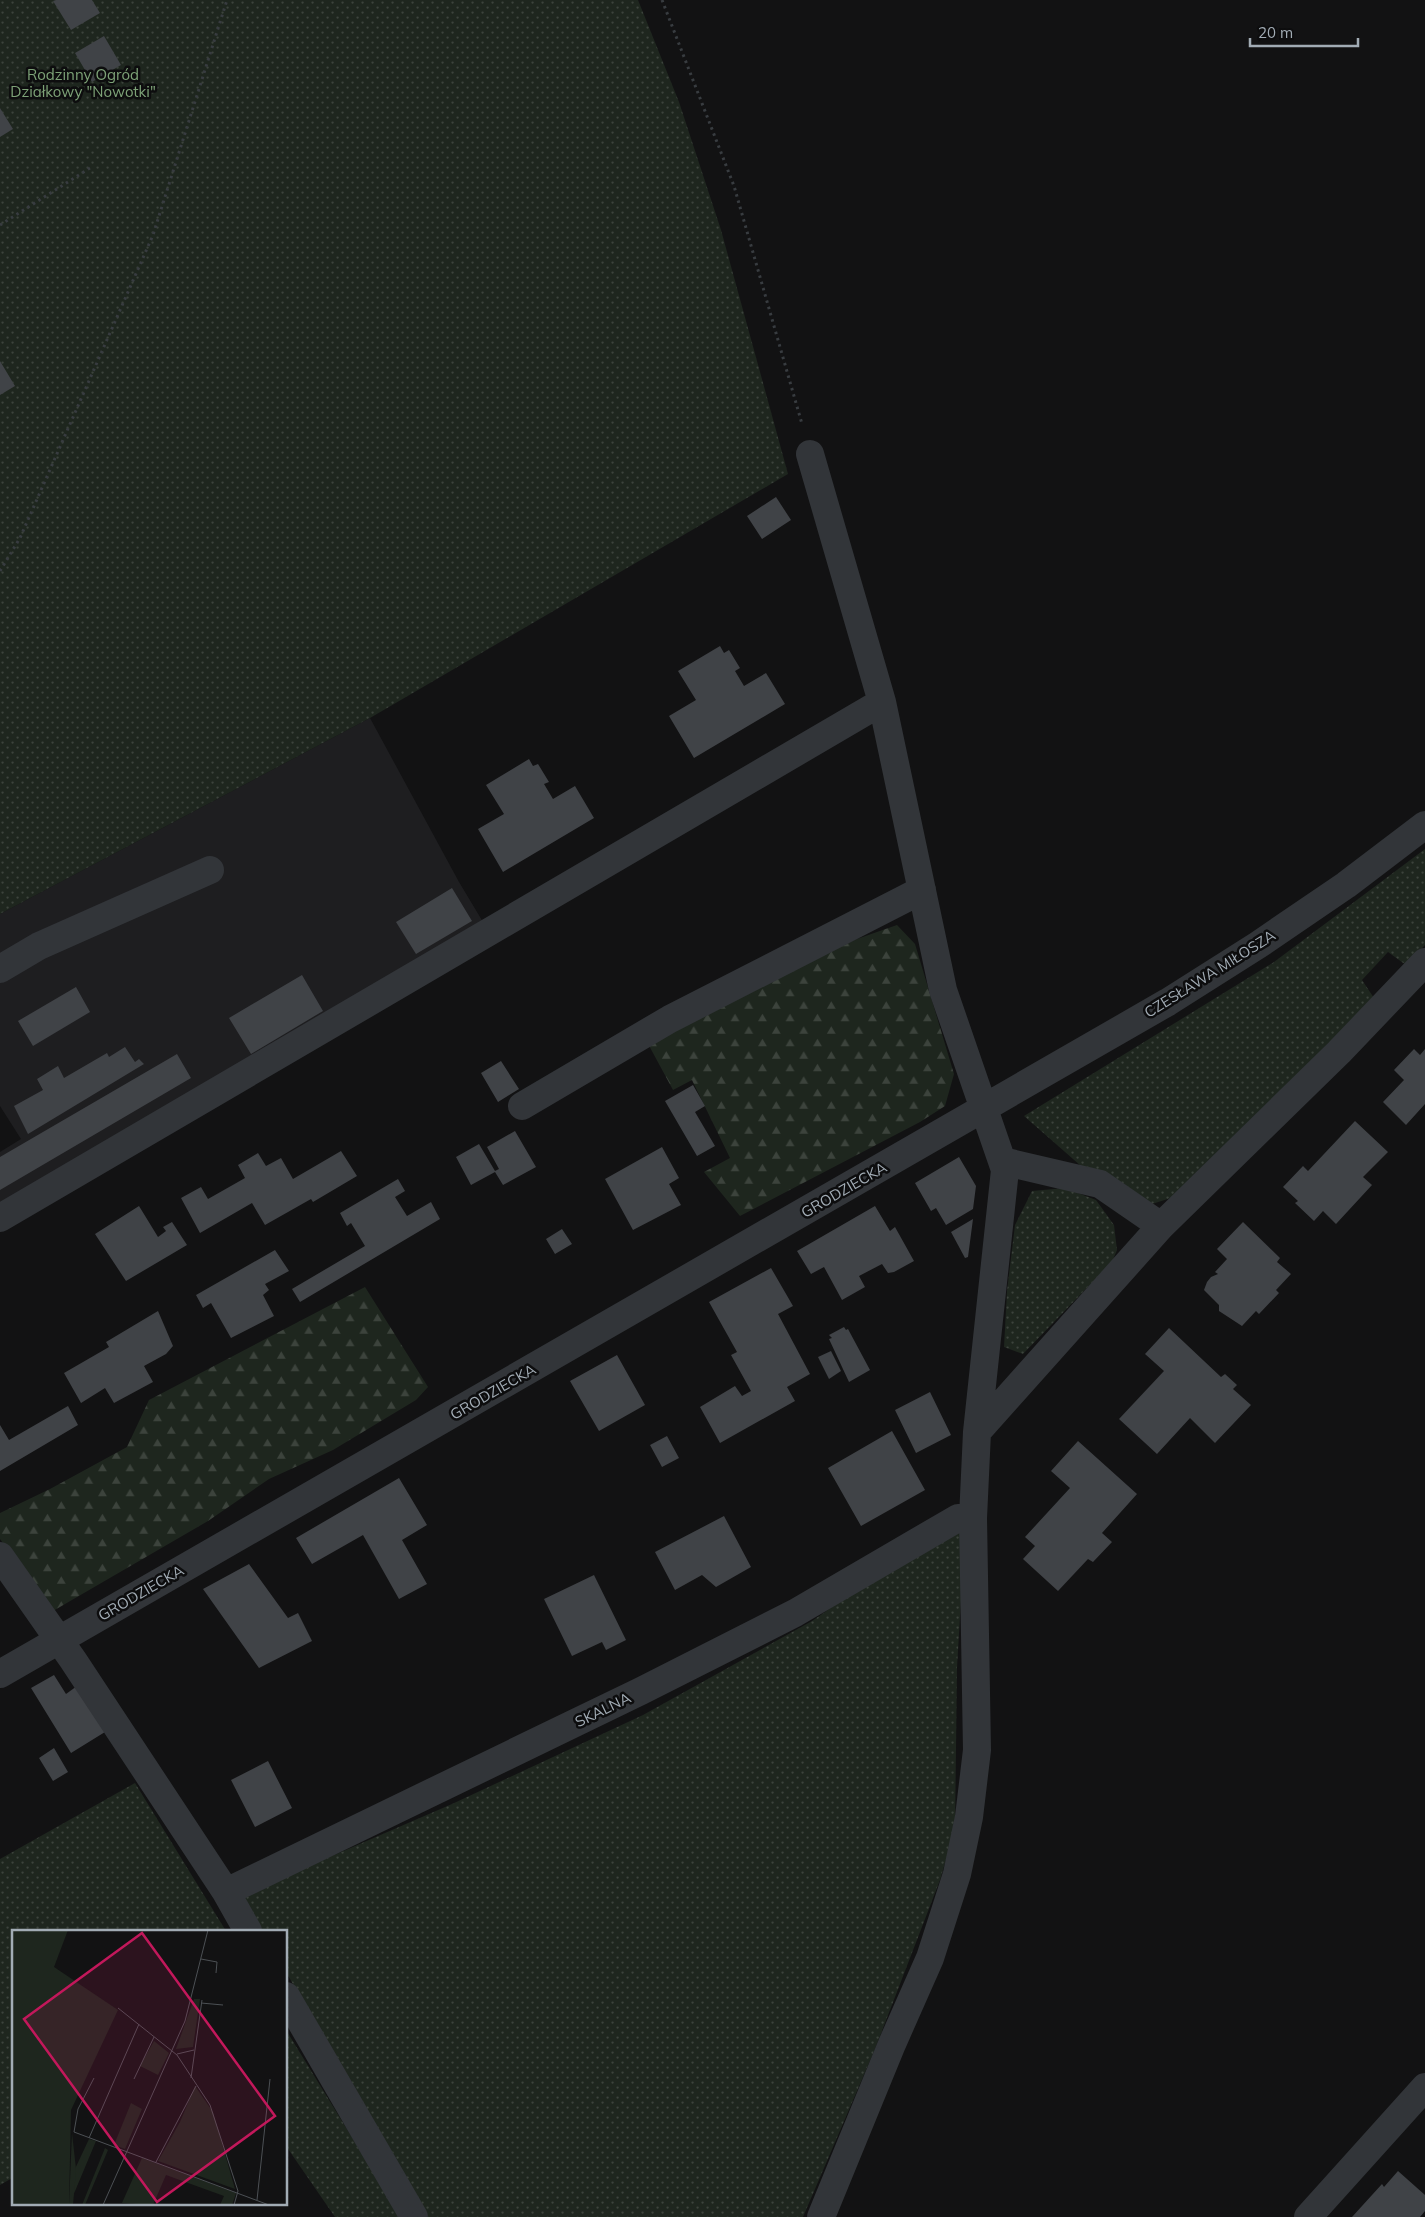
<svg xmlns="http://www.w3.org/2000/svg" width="1425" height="2217" font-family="Mulish,sans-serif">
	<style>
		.built { fill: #1e1e20 }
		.grass { fill: url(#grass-dots) }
		.forest { fill: url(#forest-firs) }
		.building { fill: #404347 }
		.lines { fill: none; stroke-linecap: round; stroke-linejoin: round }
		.path { stroke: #383c40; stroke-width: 3; stroke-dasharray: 2.5 4; stroke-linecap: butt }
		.minor { stroke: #323539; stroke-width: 28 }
		.labels { text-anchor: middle; stroke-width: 5; stroke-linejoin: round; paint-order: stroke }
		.park-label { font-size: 15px; fill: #7da277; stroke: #0d0d0e }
		.street-label { font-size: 15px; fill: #a2acb5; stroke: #0d0d0e }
		.inset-road { fill: none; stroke: #4c5054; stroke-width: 1 }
		.view { fill: #c2185b; fill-opacity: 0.15; stroke: #c2185b; stroke-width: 2.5 }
		.inset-edge { fill: none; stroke: #a2acb5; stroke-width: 2.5 }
	</style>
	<defs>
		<pattern id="grass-dots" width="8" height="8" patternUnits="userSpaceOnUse" patternTransform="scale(1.25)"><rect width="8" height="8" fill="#1e261e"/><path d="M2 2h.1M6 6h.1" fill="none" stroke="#3c433c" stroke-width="1.8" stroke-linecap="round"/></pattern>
		<pattern id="forest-firs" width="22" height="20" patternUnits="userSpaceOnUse" patternTransform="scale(1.25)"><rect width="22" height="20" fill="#1e261e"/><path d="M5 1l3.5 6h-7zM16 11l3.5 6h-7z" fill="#3c433c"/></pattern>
	</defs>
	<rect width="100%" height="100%" fill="#121213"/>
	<!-- built -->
	<path class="built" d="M370,718L459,882L483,922L0,1207V1152L21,1139L0,1106V914Z"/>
	<!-- grass -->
	<path class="grass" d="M0,0H638L679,102L721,230L788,474L370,718L0,914Z
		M1425,849V945L1406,965L1388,952L1362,980L1374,998L1177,1196L1152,1204L1081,1166L1024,1116L1274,962Z
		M1065,1188L1096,1200L1114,1225L1117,1250L1112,1262L1023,1354L1004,1347L1007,1291L1015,1225L1032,1191Z
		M966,1514L957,1668L955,1829L940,1880L875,2049L803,2217H428L286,1972V1931H262L242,1895L452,1804L643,1715L812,1621Z
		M135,1783L226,1931H14V2177L0,2185V1859Z
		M286,2030L401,2217H335L286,2146Z"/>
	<!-- forest -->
	<path class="forest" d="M897,925L915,944L954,1074L945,1106L920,1122L740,1216L704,1172L730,1158L692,1080L673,1090L646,1040L857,939Z
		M365,1287L428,1387L416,1400L333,1450L269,1479L208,1521L53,1611L0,1539V1513L50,1489L127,1447L149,1400Z"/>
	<!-- building -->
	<path class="building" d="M56,0H92L100,13L71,30L53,1Z
		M104,36L121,65L92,82L75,53Z
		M0,108L13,129L0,137Z
		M0,361L15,386L0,395Z
		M776,497L791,520L762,539L747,516Z
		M720,646L724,653L729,650L740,668L735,671L744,686L766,673L785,704L694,758L669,716L696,700L678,671Z
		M529,759L533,766L538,764L549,782L544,784L553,799L575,786L594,818L503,872L478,829L504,814L486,785Z
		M452,888L472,921L416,954L396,922Z
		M302,975L323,1011L251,1054L229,1018Z
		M76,987L90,1012L33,1046L18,1021Z
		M125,1047L135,1062L139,1059L144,1064L28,1134L14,1106L43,1090L37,1079L58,1066L64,1078L107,1053L109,1057Z
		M1414,1049L1420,1055L1425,1049V1104L1406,1125L1383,1102L1404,1080L1394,1070Z
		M177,1054L191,1078L0,1190V1157Z
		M501,1061L519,1089L498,1102L481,1073Z
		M693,1085L705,1106L695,1112L715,1146L697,1156L665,1101Z
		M1355,1121L1388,1152L1363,1177L1372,1185L1336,1224L1323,1211L1314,1221L1295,1203L1298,1201L1283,1187L1303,1166L1308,1171Z
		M515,1131L536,1167L503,1185L495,1172L471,1185L456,1157L479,1144L495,1171L499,1169L487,1147Z
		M662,1147L679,1178L669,1184L681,1205L633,1230L605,1179Z
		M341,1151L357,1176L313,1202L311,1199L265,1225L252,1203L200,1233L181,1198L201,1187L208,1199L245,1178L238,1165L258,1153L266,1166L281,1158L293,1179Z
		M959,1157L976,1186L973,1209L946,1225L936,1208L931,1211L915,1183Z
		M398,1179L405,1191L395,1197L407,1216L431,1202L440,1219L300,1302L292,1289L365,1246L351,1223L347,1226L340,1213Z
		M139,1206L158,1237L166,1231L163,1227L172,1222L187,1245L126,1281L95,1234Z
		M875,1206L890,1231L895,1227L914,1261L894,1272L888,1273L882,1264L859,1276L865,1287L842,1300L824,1267L811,1274L797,1251Z
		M973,1219L968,1257L965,1258L951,1232Z
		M1243,1222L1280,1258L1277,1262L1291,1274L1276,1290L1279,1293L1259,1314L1256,1311L1242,1326L1219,1311V1305L1204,1290L1207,1282L1211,1277L1218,1274L1215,1272L1227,1259L1217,1249Z
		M562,1229L572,1244L555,1254L546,1239Z
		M275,1250L289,1271L265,1284L269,1290L263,1295L274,1316L231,1338L211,1303L203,1308L196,1295Z
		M771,1268L793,1306L778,1314L810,1374L787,1387L795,1401L720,1443L700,1407L735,1386L742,1396L751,1391L731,1355L737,1352L709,1302Z
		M158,1311L173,1346L166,1354L144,1366L153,1382L114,1403L105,1388L81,1403L64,1373L109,1347L106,1342Z
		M844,1327L846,1330L848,1329L870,1370L849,1382L829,1339L832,1338L829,1335Z
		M1169,1328L1221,1377L1225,1374L1237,1385L1233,1389L1251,1405L1215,1443L1190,1418L1157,1454L1119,1419L1164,1371L1145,1354Z
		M831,1351L841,1371L829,1379L818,1357Z
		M617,1355L645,1405L599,1431L570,1381Z
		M930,1392L951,1435L916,1453L895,1410Z
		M68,1406L78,1425L0,1471V1425L9,1440Z
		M892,1431L925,1490L861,1526L828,1468Z
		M667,1436L679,1458L662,1467L650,1445Z
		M1078,1441L1137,1494L1102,1533L1112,1542L1093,1562L1088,1559L1058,1591L1023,1559L1035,1546L1025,1537L1070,1488L1051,1471Z
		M399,1478L427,1525L402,1540L427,1584L399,1599L363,1535L312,1564L296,1538Z
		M724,1516L751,1567L716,1587L702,1575L675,1590L655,1552Z
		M249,1564L288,1618L298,1613L312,1641L259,1668L203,1589Z
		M594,1575L626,1640L606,1650L602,1642L572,1656L544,1599Z
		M54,1675L66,1694L77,1686L105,1732L71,1753L31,1688Z
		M54,1748L68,1772L53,1781L39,1758Z
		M268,1761L292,1808L255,1827L231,1780Z
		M1398,2171L1425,2195V2211L1420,2217H1352L1382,2184L1384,2187Z"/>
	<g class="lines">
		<!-- path -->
		<path class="path" d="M662,0L734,186L802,424
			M0,225L90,168
			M0,571L20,538L153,235L227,0"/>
		<!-- minor -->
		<path class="minor" d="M810,454L882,702L943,990L1005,1170L977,1432L973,1518L977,1750L969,1817L957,1874L930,1958L892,2044L821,2217
			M0,969L39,946L210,870
			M522,1106L670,1019L922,890
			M1002,1161L1100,1184L1161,1226
			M0,1218L882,702
			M977,1432L1161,1226L1339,1052L1425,962
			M0,1556L73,1660L226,1892L248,1931
			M0,1674L1168,1002L1258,945L1346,885L1425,825
			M226,1892L641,1691L795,1613L958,1518H973
			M286,1996L414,2217
			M1308,2217L1425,2087"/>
	</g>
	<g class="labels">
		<!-- park labels -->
		<g class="park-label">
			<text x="83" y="80">Rodzinny Ogród<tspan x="83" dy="17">Działkowy "Nowotki"</tspan></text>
		</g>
		<!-- street labels -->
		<g class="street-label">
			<text transform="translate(1210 974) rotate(-32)" y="5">CZESŁAWA MIŁOSZA</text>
			<text transform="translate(844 1190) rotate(-30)" y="5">GRODZIECKA</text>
			<text transform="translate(493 1392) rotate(-30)" y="5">GRODZIECKA</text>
			<text transform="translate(141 1593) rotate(-30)" y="5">GRODZIECKA</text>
			<text transform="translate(603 1710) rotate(-26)" y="5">SKALNA</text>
		</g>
	</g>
	<!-- overview -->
	<g transform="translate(12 1930)">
		<rect width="275" height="275" fill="#121213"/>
		<path d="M0,0H56L42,37L106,80L59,180L57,275H0ZM182,69H188L181,117L164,119ZM183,156L201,182L223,259L146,231L168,192ZM77,209L84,211L61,266L62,241ZM130,228L224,263L220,275H208L212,266L154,245L141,275L110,273Z" fill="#1e261e"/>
		<path d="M142,111L157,123L146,145L128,136ZM119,173L130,179L113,219L102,215ZM60,203L64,239L61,275H57ZM93,218L96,220L73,275H70Z" fill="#1e261e"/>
		<path class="inset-road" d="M189,29L205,32L204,43M189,73L211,75M106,78L165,125L198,175L226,261L222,275M165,124L182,120M82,148L66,179L62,202L257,275M179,148L190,70M122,149L142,107M77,208L127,94M144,232L184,156M245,270L258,149M91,275L173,91L196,0"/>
		<path class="view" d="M130,3L263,186L145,272L12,89Z"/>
		<rect width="275" height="275" class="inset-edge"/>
	</g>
	<!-- scale -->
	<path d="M1250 38v8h108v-8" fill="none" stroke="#a2acb5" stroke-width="2.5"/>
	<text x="1258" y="38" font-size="15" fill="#a2acb5" stroke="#0d0d0e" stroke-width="4" paint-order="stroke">20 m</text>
</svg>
